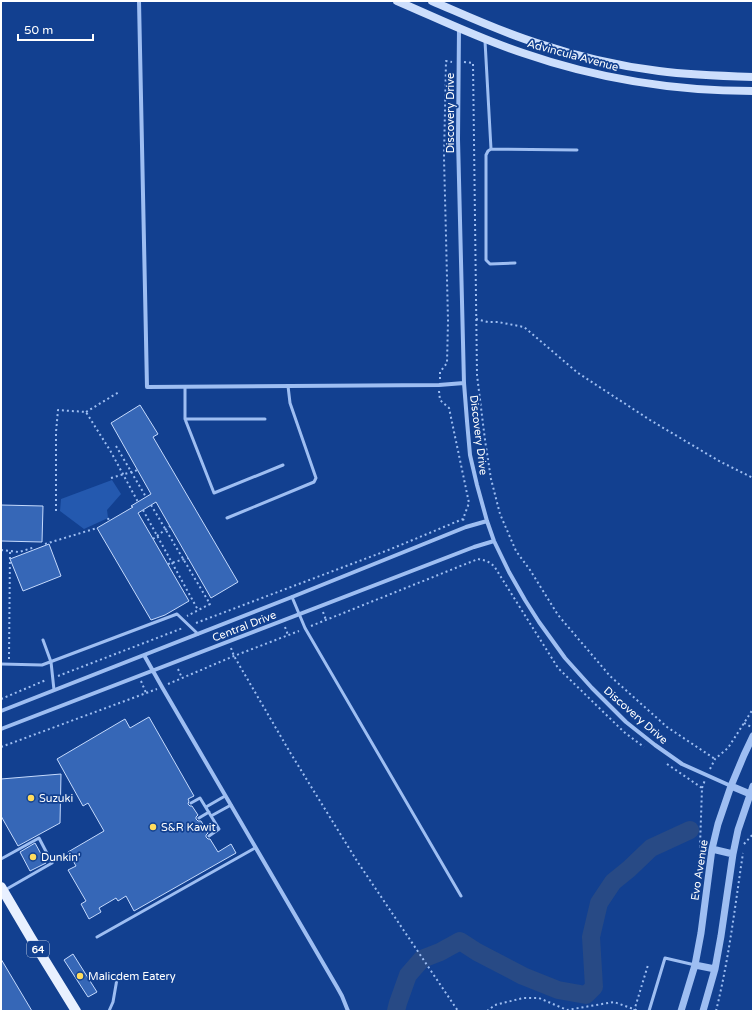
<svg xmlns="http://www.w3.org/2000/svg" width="754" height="1012" font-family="'Varela Round',sans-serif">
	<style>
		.green { fill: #2459af }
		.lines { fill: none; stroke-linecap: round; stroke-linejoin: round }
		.river { stroke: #284a85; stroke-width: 18 }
		.building { fill: #3667b7; stroke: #c5dafd }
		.path { stroke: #9ebef2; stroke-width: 2; stroke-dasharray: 2 3; stroke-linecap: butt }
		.service { stroke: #9ebef2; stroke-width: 3 }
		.minor { stroke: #9ebef2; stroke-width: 4 }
		.tertiary { stroke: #9ebef2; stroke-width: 7 }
		.secondary { stroke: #ccdefc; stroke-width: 8 }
		.primary { stroke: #e8f0ff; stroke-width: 10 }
		.poi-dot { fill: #ffdc5e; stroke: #124090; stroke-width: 1.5 }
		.labels { text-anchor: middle; stroke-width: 3.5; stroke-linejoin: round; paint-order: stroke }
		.shield { fill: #124090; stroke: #b8c6de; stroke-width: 1 }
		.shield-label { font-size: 10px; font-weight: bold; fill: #fff }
		.street-label { font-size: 11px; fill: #fff; stroke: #124090 }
		.poi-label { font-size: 11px; fill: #fff; stroke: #124090; text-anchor: start }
	</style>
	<rect width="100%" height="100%" fill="#124090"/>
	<!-- green -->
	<path class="green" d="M112,480L121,494L107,510L108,518L84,529L60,511L61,499Z"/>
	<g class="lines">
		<!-- river -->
		<path class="river" d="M396,1011L398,1003L408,975L422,959L440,952L460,941L477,952L523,976L558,990L586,995L594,987L591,937L599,903L613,882L629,869L651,848L690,830"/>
	</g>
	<!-- building -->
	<path class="building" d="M140,405L158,434L153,437L238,582L211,598L156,502L138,513L189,601L165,615L151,620L97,528L133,507L131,506L151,494L111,423Z
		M1,505L43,506L42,542L1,541Z
		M49,544L61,576L23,591L10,559Z
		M149,717L194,796L188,799L189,801L188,804L190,806H192L198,815L196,817V819L198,821H201L208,833L206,835V837L208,839H210L218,852L231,844L236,853L134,911L126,896L118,901L116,898L99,908L101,912L89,919L81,904L86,901L68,870L76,866L68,852L104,831L88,803L83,806L57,759L125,719L130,728Z
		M61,774L60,823L18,846L1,816V779Z
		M35,843L46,863L30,871L20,852Z
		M73,954L97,992L88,997L64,960Z
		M1,959L32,1011H1Z"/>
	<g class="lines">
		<!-- path -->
		<path class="path" d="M464,62L473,63L477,375L485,440L491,479L500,514L516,551L530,570L558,615L610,676L667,727L715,759
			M476,319L488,322H498L524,327L578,373L650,420L719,461L753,478
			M440,379V372L447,363L448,321L446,236L444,158L446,61L452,62
			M439,391L440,400L449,408L469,503L463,519L464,521
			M86,412L119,392
			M116,446L146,497
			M111,478L138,470
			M151,505L210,604L187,616
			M143,510L198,610
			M56,511V432L58,410L86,412L111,452L138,502
			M108,518L109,521
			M153,539L170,526
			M45,544L97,528
			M1,550L19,552L35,547
			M168,564L188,558
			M323,612L326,620
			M196,623L391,549L463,519
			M311,626L478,559L487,561L494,566L558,668L624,732L644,747
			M285,627L288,635
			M231,648L234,656L291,754L357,861L458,1011
			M9,659L10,551
			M178,669L182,678
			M58,676L183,628
			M141,681L146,693
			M168,684L234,656L299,631
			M1,699L46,680
			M744,723L753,728
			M1,747L157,689
			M667,764L702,788L700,847L705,848
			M710,769L715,759L728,748L753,709
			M702,788L705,780
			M744,844L753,834
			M487,1011L495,1005L523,998H539L567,1010L602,1004L614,1002L639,1011
			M634,1011L648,965
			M716,1011C729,959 735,906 743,853"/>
		<!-- service -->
		<path class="service" d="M485,41L491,149
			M515,263L490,264L486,260V155L488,151L491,149L577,150
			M185,387V419L214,493L283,465
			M185,419H265
			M227,518L314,482L316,478L290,403L288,386
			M292,597L305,628L461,896
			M43,640L51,662L54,690
			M1,664L42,665L177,614L198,634
			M191,803L200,798L219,829L209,836
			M206,807L225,796
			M211,816L231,805
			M199,818L209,812
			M1,859L39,838L52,863L5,890
			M97,937L255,848
			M109,1011L113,1002L117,979
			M649,1011L665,958L695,965"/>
		<!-- minor -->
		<path class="minor" d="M139,1L147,387L439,385L464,383
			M459,29L458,139L464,383L467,421L470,455L477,485L487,521L494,541L509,572L525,600L539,622L565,658L592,688L626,722L655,745L682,764L731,786
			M144,655L162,687L337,987L342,996L348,1011
			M1,711L292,597L466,527L487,521
			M1,729L474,547L494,541"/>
		<!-- tertiary -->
		<path class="tertiary" d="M731,786L750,794
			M712,849L733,854
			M695,965L715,969
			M681,1011L695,965L701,933L712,849L718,824L731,786L744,755L753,736
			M703,1011L715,969L721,936L733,854L738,830L753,786"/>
		<!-- secondary -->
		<path class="secondary" d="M397,1C439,19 480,39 523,53C598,79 675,91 753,91
			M432,1C467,16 501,32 537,43C576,56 618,66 659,71C690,75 721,76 753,77"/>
		<!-- primary -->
		<path class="primary" d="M1,887L31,938L76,1011"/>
	</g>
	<!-- markers -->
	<g class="poi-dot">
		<circle cx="31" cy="798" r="4"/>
		<circle cx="153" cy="827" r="4"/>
		<circle cx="33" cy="857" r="4"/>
		<circle cx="80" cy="976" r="4"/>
	</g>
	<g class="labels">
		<!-- shield labels -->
		<rect class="shield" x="27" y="941" width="22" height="16" rx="3"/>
		<g class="shield-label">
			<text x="38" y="953">64</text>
		</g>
		<!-- street labels -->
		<g class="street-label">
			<text transform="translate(573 55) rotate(15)" y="4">Advincula Avenue</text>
			<text transform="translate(450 113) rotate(-90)" y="4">Discovery Drive</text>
			<text transform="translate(479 435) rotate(83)" y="4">Discovery Drive</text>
			<text transform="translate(244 626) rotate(-21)" y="4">Central Drive</text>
			<text transform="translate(636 715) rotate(41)" y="4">Discovery Drive</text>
			<text transform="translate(699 870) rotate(-81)" y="4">Evo Avenue</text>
		</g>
		<!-- poi labels -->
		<g class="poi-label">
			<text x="39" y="802">Suzuki</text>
			<text x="161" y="831">S&amp;R Kawit</text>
			<text x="41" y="861">Dunkin'</text>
			<text x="88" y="980">Malicdem Eatery</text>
		</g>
	</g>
	<!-- border -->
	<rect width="754" height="1012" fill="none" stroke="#ffffff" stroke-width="4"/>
	<!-- scale -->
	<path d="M18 34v6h75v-6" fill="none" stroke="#ffffff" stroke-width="2"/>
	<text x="24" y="34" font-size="12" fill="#ffffff" stroke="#124090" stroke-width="3" paint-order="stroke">50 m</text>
</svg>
